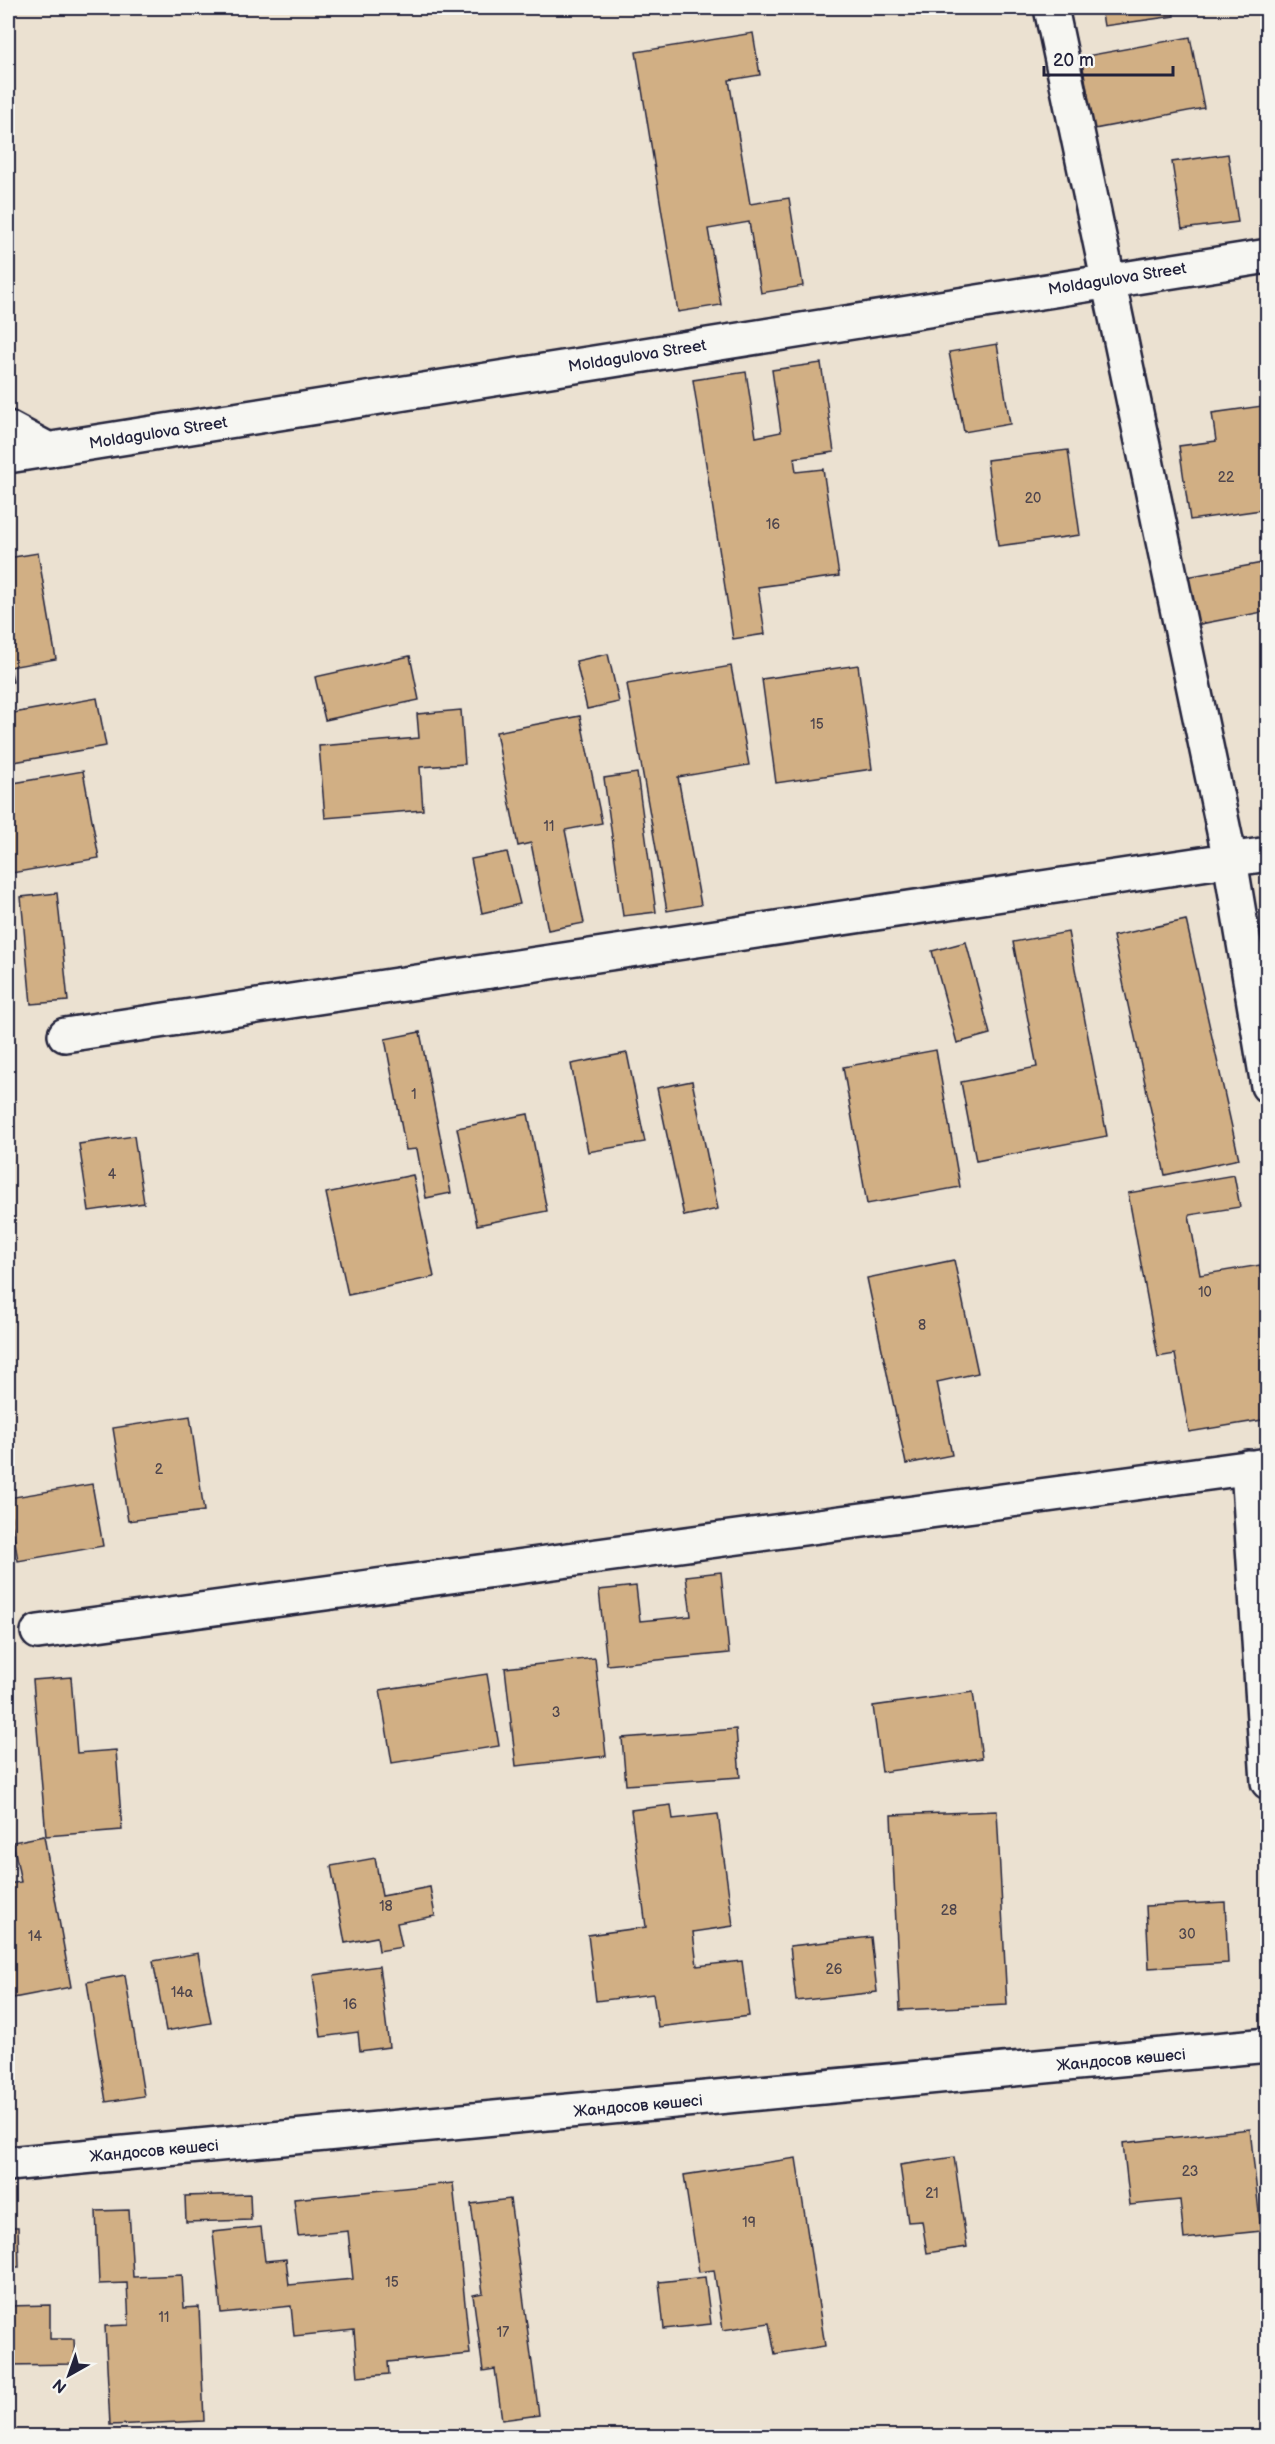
<svg xmlns="http://www.w3.org/2000/svg" width="1275" height="2444" font-family="'Balsamiq Sans',sans-serif">
	<style>
		.building { fill: #d1af84; stroke: #22223b; stroke-width: 1.5 }
		.lines { fill: none; stroke-linecap: round; stroke-linejoin: round }
		.street-casing { stroke: #22223b; stroke-width: 38 }
		.street { stroke: #f6f6f2; stroke-width: 33 }
		.labels { text-anchor: middle; stroke-width: 4.5; stroke-linejoin: round; paint-order: stroke }
		.number-label { font-size: 14px; fill: #4e454d }
		.street-label { font-size: 16px; fill: #22223b; stroke: #f6f6f2 }
	</style>
	<rect width="100%" height="100%" fill="#ebe1d1"/>
	<filter id="ink" filterUnits="userSpaceOnUse"><feTurbulence type="fractalNoise" baseFrequency=".0167" numOctaves="2"/><feDisplacementMap in="SourceGraphic" scale="12" xChannelSelector="R" yChannelSelector="G"/><feConvolveMatrix kernelMatrix="1 2 1 2 8 2 1 2 1" color-interpolation-filters="sRGB"/></filter>
	<g filter="url(#ink)">
		<!-- building -->
		<path class="building" d="M1101,8H1173L1174,16L1104,26Z
			M753,33L760,75L729,80L750,204L789,198L803,286L761,293L749,222L708,229L721,305L678,312L636,52Z
			M1190,37L1204,108L1094,129L1081,57Z
			M1228,154L1238,222L1182,229L1172,162Z
			M997,344L1010,424L964,432L949,352Z
			M821,363L834,452L794,458L796,472L823,469L839,576L758,587L765,634L733,639L693,380L746,372L756,437L781,432L772,370Z
			M1262,406L1268,442V509L1190,520L1179,446L1216,441L1212,413Z
			M1068,450L1080,535L998,546L987,460Z
			M38,553L56,659L10,667L13,682L8,683V558Z
			M1268,562V611L1195,625L1186,577Z
			M608,654L619,702L587,709L576,661Z
			M410,656L419,700L325,720L315,677Z
			M858,665L872,769L776,783L762,679Z
			M731,666L749,765L678,777L701,905L667,911L627,684Z
			M97,698L106,746L8,763V714Z
			M461,710L465,764L420,767L423,810L325,818L319,746L419,738L417,714Z
			M580,716L602,823L565,830L584,923L548,930L531,843L518,846L496,732Z
			M83,771L99,858L12,873L8,848V784Z
			M637,773L656,912L623,916L604,778Z
			M507,852L520,904L482,913L471,859Z
			M57,893L68,1001L31,1004L21,897Z
			M1186,920L1239,1159L1165,1175L1113,936Z
			M1068,932L1107,1136L976,1161L961,1082L1037,1067L1013,942Z
			M966,942L990,1034L957,1043L932,951Z
			M420,1032L451,1193L426,1198L417,1149L406,1150L385,1039Z
			M936,1050L960,1187L867,1204L843,1067Z
			M627,1053L645,1142L588,1152L571,1064Z
			M692,1081L718,1209L684,1216L657,1088Z
			M528,1114L547,1211L477,1225L457,1128Z
			M134,1136L144,1203L89,1211L79,1144Z
			M413,1175L434,1277L348,1295L326,1193Z
			M1234,1175L1240,1207L1189,1215L1200,1275L1260,1265L1268,1310V1419L1189,1432L1175,1354L1158,1357L1128,1193Z
			M954,1260L978,1373L937,1382L952,1455L906,1464L867,1278Z
			M190,1416L204,1511L128,1521L113,1428Z
			M92,1484L103,1546L18,1561L8,1498Z
			M721,1572L729,1653L607,1665L599,1590L636,1586L640,1621L691,1616L686,1576Z
			M595,1658L606,1756L516,1766L505,1668Z
			M487,1674L499,1746L392,1763L380,1690Z
			M71,1677L77,1753L116,1750L122,1830L46,1836L33,1680Z
			M973,1692L982,1758L882,1772L873,1706Z
			M736,1729L740,1777L626,1785L622,1738Z
			M671,1805L673,1819L718,1814L733,1926L693,1932L697,1966L742,1961L749,2016L658,2027L653,1994L596,2001L588,1935L646,1927L631,1810Z
			M997,1811L1007,2005L900,2010L891,1815Z
			M44,1836L71,1987L8,1999V1884L21,1882L13,1842Z
			M375,1858L382,1896L430,1887L435,1916L397,1923L402,1947L379,1951L377,1937L345,1943L331,1866Z
			M1225,1902L1228,1963L1149,1968L1146,1906Z
			M871,1937L877,1992L796,2001L790,1946Z
			M198,1953L211,2023L166,2031L153,1961Z
			M379,1966L389,2047L360,2051L358,2032L321,2037L313,1975Z
			M125,1975L144,2096L106,2102L87,1982Z
			M1250,2129L1261,2231L1184,2239L1180,2200L1130,2205L1123,2143Z
			M954,2157L967,2247L927,2253L922,2221L908,2222L900,2165Z
			M796,2158L825,2346L775,2354L769,2323L723,2330L714,2270L699,2272L684,2175Z
			M453,2183L470,2354L388,2362L389,2374L358,2377L354,2330L294,2336L291,2306L221,2313L213,2232L261,2227L265,2261L286,2259L289,2285L353,2279L348,2231L298,2236L294,2199Z
			M250,2194L251,2220L186,2222L185,2196Z
			M510,2199L539,2415L502,2420L495,2369L483,2371L473,2295L483,2293L471,2204Z
			M129,2210L133,2277L182,2275L184,2308L199,2307L204,2421L110,2425L105,2326L129,2325L127,2283L99,2284L96,2211Z
			M8,2227H18L19,2267H8Z
			M705,2277L711,2324L664,2329L659,2282Z
			M50,2305V2339H74L75,2364L8,2365V2306Z"/>
		<g class="lines">
			<defs>
				<path id="street" d="M1051,8L1230,860L1268,1086
					M8,428L49,450
					M8,456L1268,256
					M65,1035L1268,854
					M1248,1467L1268,1782
					M38,1632L1268,1465
					M8,2164L1268,2045"/>
			</defs>
			<!-- street casing -->
			<use href="#street" class="street-casing"/>
			<!-- street -->
			<use href="#street" class="street"/>
		</g>
	</g>
	<g class="labels">
		<!-- number labels -->
		<g class="number-label">
			<text x="1226" y="482">22</text>
			<text x="1033" y="503">20</text>
			<text x="773" y="529">16</text>
			<text x="817" y="729">15</text>
			<text x="549" y="831">11</text>
			<text x="414" y="1099">1</text>
			<text x="112" y="1179">4</text>
			<text x="1205" y="1297">10</text>
			<text x="922" y="1330">8</text>
			<text x="159" y="1474">2</text>
			<text x="556" y="1717">3</text>
			<text x="386" y="1911">18</text>
			<text x="949" y="1915">28</text>
			<text x="1187" y="1939">30</text>
			<text x="35" y="1941">14</text>
			<text x="834" y="1974">26</text>
			<text x="182" y="1997">14а</text>
			<text x="350" y="2009">16</text>
			<text x="1190" y="2176">23</text>
			<text x="932" y="2198">21</text>
			<text x="749" y="2227">19</text>
			<text x="392" y="2287">15</text>
			<text x="164" y="2322">11</text>
			<text x="503" y="2337">17</text>
		</g>
		<!-- street labels -->
		<g class="street-label">
			<text transform="translate(1117 278) rotate(-9)" y="6">Moldagulova Street</text>
			<text transform="translate(637 355) rotate(-9)" y="6">Moldagulova Street</text>
			<text transform="translate(158 432) rotate(-9)" y="6">Moldagulova Street</text>
			<text transform="translate(1121 2059) rotate(-5)" y="6">Жандосов көшесі</text>
			<text transform="translate(638 2105) rotate(-5)" y="6">Жандосов көшесі</text>
			<text transform="translate(154 2150) rotate(-5)" y="6">Жандосов көшесі</text>
		</g>
	</g>
	<!-- margin -->
	<rect width="1275" height="2444" fill="none" stroke="#f6f6f2" stroke-width="30"/>
	<rect x="15" y="15" width="1245" height="2414" fill="none" stroke="#22223b" stroke-width="2" filter="url(#ink)"/>
	<!-- north arrow -->
	<g transform="translate(69 2375) rotate(220)" stroke="#f6f6f2" stroke-width="4.5" paint-order="stroke">
	<path d="M0-4.5L10 22L0 15L-10 22Z" fill="#22223b"/>
	<text y="-9" font-size="16" font-weight="bold" text-anchor="middle" fill="#22223b">N</text>
	</g>
	<!-- scale -->
	<path d="M1044 66v9h129v-9" fill="none" stroke="#22223b" stroke-width="3"/>
	<text x="1053" y="66" font-size="18" fill="#22223b" stroke="#f6f6f2" stroke-width="4.5" paint-order="stroke">20 m</text>
</svg>
